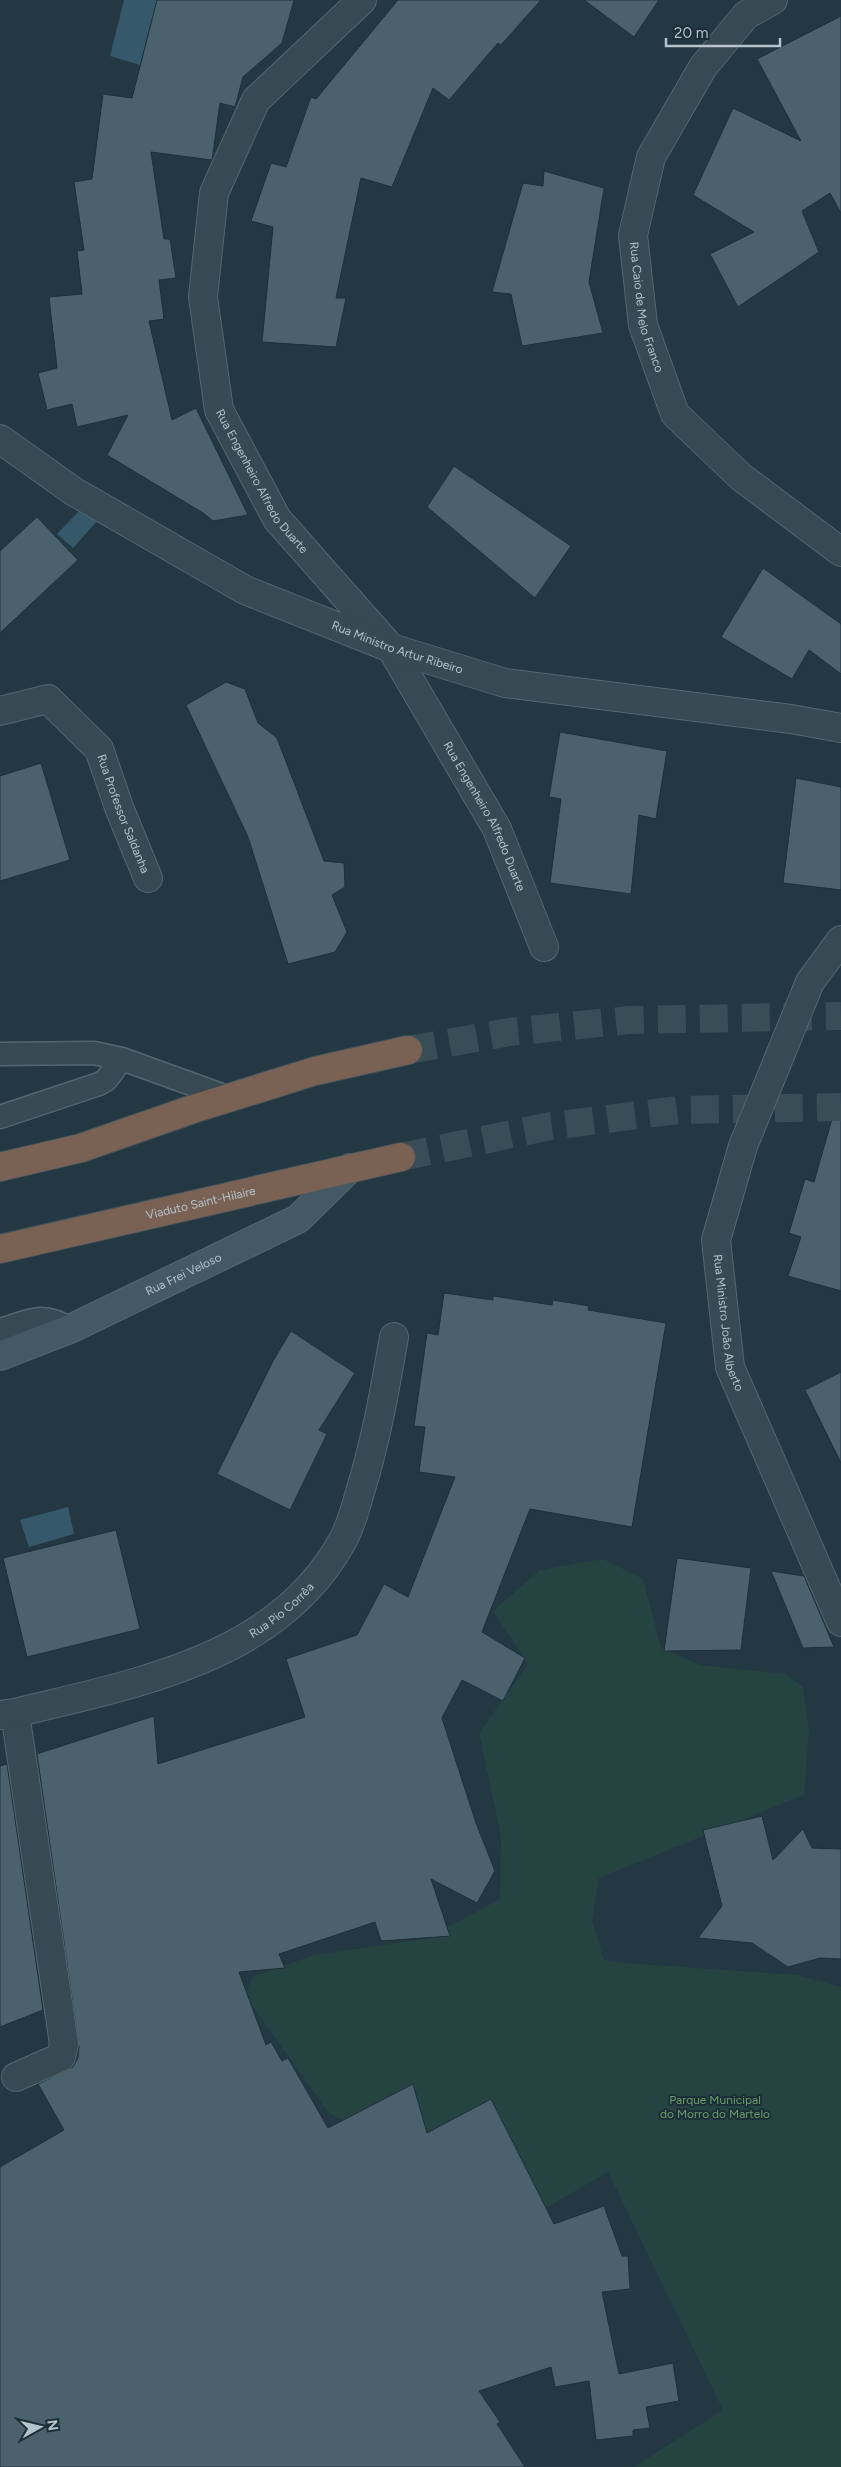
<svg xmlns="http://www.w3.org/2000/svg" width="841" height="2467" font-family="Figtree,sans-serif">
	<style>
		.green { fill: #254340 }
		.water { fill: #35586b }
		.building { fill: #4b626e; stroke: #1e3039 }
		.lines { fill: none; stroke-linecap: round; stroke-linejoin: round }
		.highway-tunnel { stroke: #394d57; stroke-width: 28; stroke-dasharray: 28 14; stroke-linecap: butt }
		.lane-casing { stroke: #55666f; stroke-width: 25 }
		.street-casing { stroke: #55666f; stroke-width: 30 }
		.secondary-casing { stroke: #55666f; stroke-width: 30 }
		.highway-casing { stroke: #42535c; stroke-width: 30 }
		.lane { stroke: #374952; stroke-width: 22 }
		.street { stroke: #374952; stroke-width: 28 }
		.secondary { stroke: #455965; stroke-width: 28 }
		.highway { stroke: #796153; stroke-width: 28 }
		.labels { text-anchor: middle; stroke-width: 4; stroke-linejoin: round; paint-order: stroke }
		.street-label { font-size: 12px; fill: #b4c3cc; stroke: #1c2e37 }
		.park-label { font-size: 12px; fill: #699f69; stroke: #1c2e37 }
	</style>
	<rect width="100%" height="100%" fill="#233842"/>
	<!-- green -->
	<path class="green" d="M603,1559L643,1579L661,1647L699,1665L785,1674L803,1687L809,1731L804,1795L599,1878L592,1920L604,1960L625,1963L797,1975L841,1987V2467H634L723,2410L608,2172L546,2208L487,2101L427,2133L421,2114C389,2120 356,2134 328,2112L245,1996L252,1977L314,1955L425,1939L500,1899L501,1837L479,1733L528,1664L493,1611L540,1570Z"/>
	<!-- water -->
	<path class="water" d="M124,0H157L140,65L110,56Z
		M84,506L98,520L73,548L57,534Z
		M68,1507L74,1534L29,1547L20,1520Z"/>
	<!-- building -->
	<path class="building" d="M157,0H294L282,43L243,77L235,107L220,103L212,160L151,152L164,239H170L176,278L159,280L164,319L149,321L172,420L196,408L248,515L213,521L203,513L107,455L128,415L77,427L72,404L47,410L38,373L57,368L49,297L82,294L77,251L84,250L74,182L92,179L103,94L132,98Z
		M398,0H541L501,45L498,43L449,100L433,88L392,187L361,178L336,298H346L336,347L262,342L273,227L251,221L271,163L286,167L311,97L316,99Z
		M584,0H659L634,37Z
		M841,16V213L830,193L802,211L819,252L738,307L710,254L754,232L693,195L733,108L801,141L757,59Z
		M544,171L604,188L589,282L603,333L522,346L511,294L492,292L523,183L543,186Z
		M454,466L571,546L535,598L427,507Z
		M37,517L78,560L0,633V551Z
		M763,568L841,624V674L809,650L792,679L721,637Z
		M226,682L245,689L258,723L277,738L324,861L344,863L345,887L332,895L347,932L335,952L288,964L248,837L186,705Z
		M560,732L667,751L656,819L639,815L631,894L550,883L561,799L549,797Z
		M41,763L70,860L0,881V776Z
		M796,778L841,787V890L783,883Z
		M832,1119L841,1120V1291L788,1276L801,1237L789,1233L805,1179L814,1182Z
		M444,1293L493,1300V1296L552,1305L553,1300L589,1306L588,1310L666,1323L632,1527L530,1509L482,1632L525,1658L503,1701L462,1680L442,1718L476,1823L495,1871L477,1903L431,1879L450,1936L381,1941L375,1922L279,1954L285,1968L239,1972L266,2045L271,2042L282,2061L288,2058L328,2128L413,2084L427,2133L491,2099L554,2224L604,2206L622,2256H628L630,2289L602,2292L619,2374L673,2363L679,2401L646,2407L650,2428L633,2430V2436L596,2440L589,2381L555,2387L551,2367L479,2391L500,2422L497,2424L525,2467H0V2167L64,2130L38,2084L73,2067L78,2058L79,2047L37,1754L154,1716L158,1764L305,1717L286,1659L357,1635L384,1584L408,1597L455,1477L419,1472L425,1427L414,1426L427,1333L438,1335Z
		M291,1331L355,1373L319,1430L327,1434L290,1510L217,1474L273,1361Z
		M841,1372V1463L805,1390Z
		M116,1530L140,1629L27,1657L3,1558Z
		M677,1558L751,1568L741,1650L664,1651Z
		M771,1571L804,1576L834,1647L803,1648Z
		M7,1764L43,2010L0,2027V1766Z
		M762,1816L773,1860L803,1829L812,1848L841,1849V1959L820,1958L788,1967L752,1943L698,1938L722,1906L703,1830Z"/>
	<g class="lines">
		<!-- highway-tunnel -->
		<path class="highway-tunnel" d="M408,1050L510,1032L629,1020L841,1016
			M401,1157L551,1126L678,1110L841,1107"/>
		<defs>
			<path id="lane" d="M0,1054L94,1053L122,1059L230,1098
				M0,1117L99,1084L106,1080L122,1059
				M0,1330C30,1321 42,1311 70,1329"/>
			<g id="street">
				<path id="s1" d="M362,0L256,100L214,193L203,297L219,410L277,519L391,648L497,829L544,947"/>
				<path id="s2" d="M773,0L746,15L703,67L651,157L633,235L643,325L675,414L741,477L841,552"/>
				<path id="s3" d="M0,439L73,491L245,590L391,648L505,683L791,719L841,728"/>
				<path id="s4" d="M0,711L48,699L99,749L120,810L148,878"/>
				<path id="s5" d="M841,940L810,982L743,1146L716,1240L730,1367L841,1622"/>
				<path d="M15,1713L64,2044L61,2057L16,2077"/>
				<path id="s6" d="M0,1715L15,1713C136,1683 279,1660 344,1538C351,1524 356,1507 360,1492C376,1441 385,1389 394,1337"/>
			</g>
			<g id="secondary">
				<path id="s7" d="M0,1356L70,1329L298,1219L350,1168"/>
			</g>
			<g id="highway">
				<path d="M0,1167L81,1148L193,1109L315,1071L408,1050"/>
				<path id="s8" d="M0,1249L401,1157"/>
			</g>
		</defs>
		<!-- lane casing -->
		<use href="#lane" class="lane-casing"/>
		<!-- street casing -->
		<use href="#street" class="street-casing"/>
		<!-- secondary casing -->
		<use href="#secondary" class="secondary-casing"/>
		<!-- highway casing -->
		<use href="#highway" class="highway-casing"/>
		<!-- lane -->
		<use href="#lane" class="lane"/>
		<!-- street -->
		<use href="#street" class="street"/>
		<!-- secondary -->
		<use href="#secondary" class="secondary"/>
		<!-- highway -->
		<use href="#highway" class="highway"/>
	</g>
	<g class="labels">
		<!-- street labels -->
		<g class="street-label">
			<text dy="4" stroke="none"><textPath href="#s2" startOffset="356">Rua Caio de Melo Franco</textPath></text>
			<text dy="4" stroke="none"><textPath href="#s1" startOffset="550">Rua Engenheiro Alfredo Duarte</textPath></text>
			<text dy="4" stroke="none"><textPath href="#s3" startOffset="451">Rua Ministro Artur Ribeiro</textPath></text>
			<text dy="4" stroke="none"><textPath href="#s4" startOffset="190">Rua Professor Saldanha</textPath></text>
			<text dy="4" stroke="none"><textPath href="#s1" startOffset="955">Rua Engenheiro Alfredo Duarte</textPath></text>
			<text dy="4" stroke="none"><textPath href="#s8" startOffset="206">Viaduto Saint-Hilaire</textPath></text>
			<text dy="4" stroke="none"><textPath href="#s7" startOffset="201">Rua Frei Veloso</textPath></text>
			<text dy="4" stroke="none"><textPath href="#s5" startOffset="411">Rua Ministro João Alberto</textPath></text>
			<text dy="4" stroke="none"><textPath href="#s6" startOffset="304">Rua Pio Corrêa</textPath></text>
		</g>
		<!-- park labels -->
		<g class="park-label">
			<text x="715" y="2104">Parque Municipal<tspan x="715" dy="14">do Morro do Martelo</tspan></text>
		</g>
	</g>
	<!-- north arrow -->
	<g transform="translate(40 2427) rotate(82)" stroke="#1c2e37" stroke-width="4" paint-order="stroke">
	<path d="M0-4L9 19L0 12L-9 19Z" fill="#b4c3cc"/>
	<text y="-8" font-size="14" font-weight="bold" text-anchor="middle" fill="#b4c3cc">N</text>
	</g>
	<!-- scale -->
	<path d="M666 38v8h114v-8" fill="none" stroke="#b4c3cc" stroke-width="2.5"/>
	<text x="674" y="38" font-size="15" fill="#b4c3cc" stroke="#1c2e37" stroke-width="4" paint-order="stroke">20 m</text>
</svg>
